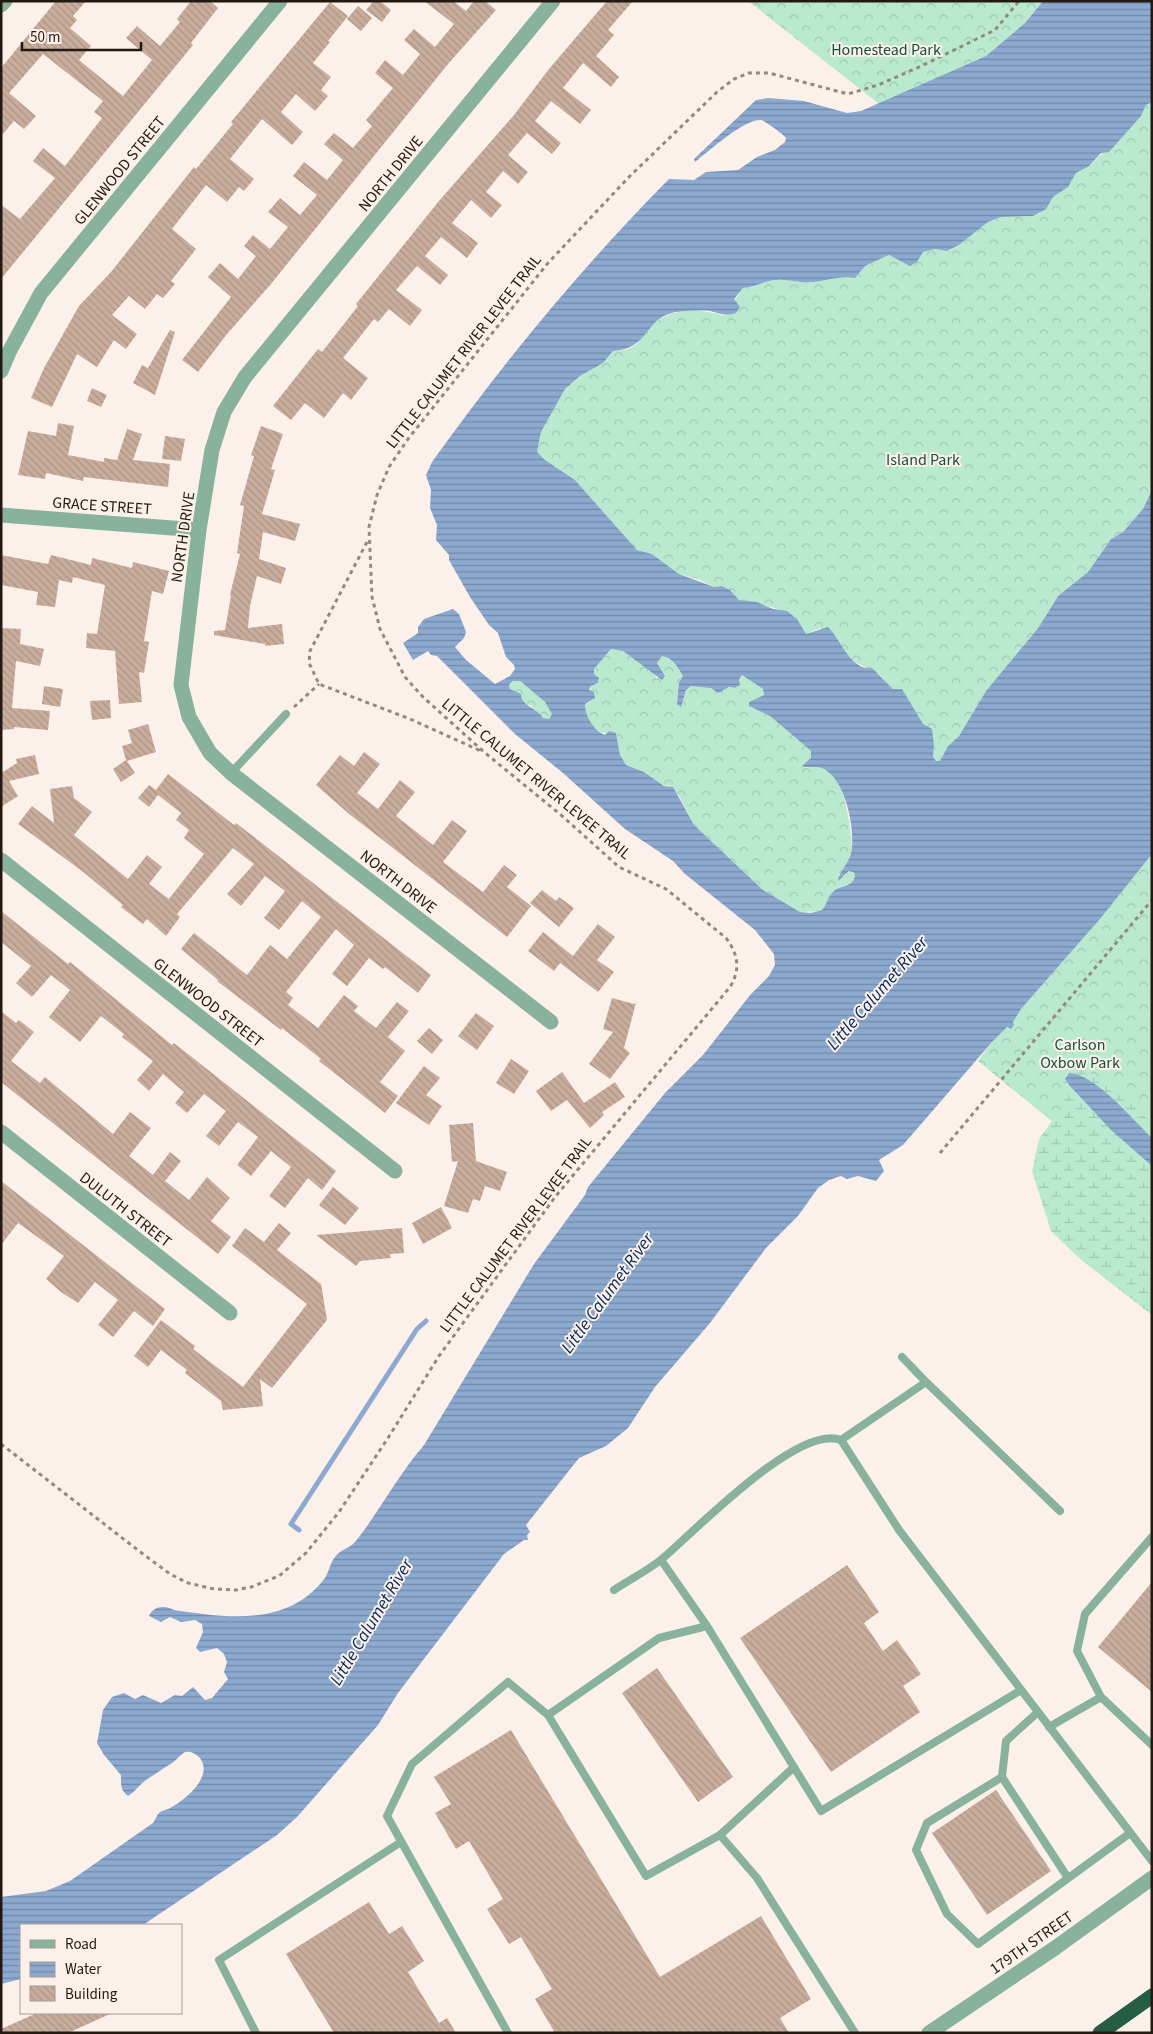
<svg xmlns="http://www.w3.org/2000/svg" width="1153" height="2034" font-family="'Source Sans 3',sans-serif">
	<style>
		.forest { fill: url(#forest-crowns) }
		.wetland { fill: url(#wetland-marsh) }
		.water { fill: url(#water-rules); fill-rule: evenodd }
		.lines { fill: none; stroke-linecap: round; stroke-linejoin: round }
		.stream { stroke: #8ca9cf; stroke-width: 5 }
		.building { fill: url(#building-back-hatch) }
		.path { stroke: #938982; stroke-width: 3; stroke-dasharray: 4 4; stroke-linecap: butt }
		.service { stroke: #88b29b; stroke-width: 8 }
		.minor { stroke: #88b29b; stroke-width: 15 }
		.tertiary { stroke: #88b29b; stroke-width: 15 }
		.motorway { stroke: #255e44; stroke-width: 15 }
		.labels { text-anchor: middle; stroke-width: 4; stroke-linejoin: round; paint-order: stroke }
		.park-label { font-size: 16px; fill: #145138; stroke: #fcf1ea }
		.street-label { font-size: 16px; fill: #221912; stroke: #fcf1ea }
		.water-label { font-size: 18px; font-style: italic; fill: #012a58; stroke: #fcf1ea }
	</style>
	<defs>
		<pattern id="forest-crowns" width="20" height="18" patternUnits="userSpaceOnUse" patternTransform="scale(1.25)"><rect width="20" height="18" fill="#b9ead0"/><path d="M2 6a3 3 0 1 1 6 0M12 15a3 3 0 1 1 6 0" fill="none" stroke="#9fc8b2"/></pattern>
		<pattern id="wetland-marsh" width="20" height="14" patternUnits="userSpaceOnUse" patternTransform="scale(1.25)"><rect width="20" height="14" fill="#b9ead0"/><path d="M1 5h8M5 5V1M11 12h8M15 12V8" fill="none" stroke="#9fc8b2"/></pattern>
		<pattern id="water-rules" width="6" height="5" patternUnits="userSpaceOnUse" patternTransform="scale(1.25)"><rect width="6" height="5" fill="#8ca9cf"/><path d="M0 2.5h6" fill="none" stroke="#7289a7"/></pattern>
		<pattern id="building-back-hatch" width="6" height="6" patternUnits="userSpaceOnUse" patternTransform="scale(1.25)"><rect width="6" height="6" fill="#c8ad9c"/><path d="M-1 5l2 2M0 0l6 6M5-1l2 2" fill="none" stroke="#ac9485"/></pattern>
	</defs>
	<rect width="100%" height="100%" fill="#fcf1ea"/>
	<!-- forest -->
	<path class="forest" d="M748,1H1043L1025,23L986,56L879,104Z
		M1152,102V490L1143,509L1123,532L1111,539L1088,572L1058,596L1039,627L986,691L959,736L948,746L940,761H936L933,757L934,745L902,690L893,689L879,674L855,662L820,628L806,634C802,629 799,622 795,618C786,609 753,602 739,600L730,590L722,586L714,587L698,579L679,574L652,554L637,550L575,480L545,460L537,452L541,432L565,389L580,376L603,363L613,351C642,350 636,340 653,324C671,308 702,308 724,316L743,288C755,287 766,280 777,280C789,279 801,284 812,282C827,281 841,275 855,278L865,266L890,255L897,259L917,262L922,252L935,249L948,251L959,245L988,222L1001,217L1033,216L1045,209L1053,197L1068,187L1075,173L1089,166L1141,116L1146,105Z
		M611,649L623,651L653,672L657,679L660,668L657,663L662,656C673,658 677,666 683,676L679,682L677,704L684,698L686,690L691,686L736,688L742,675L763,689L764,695L749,702V706L770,716L811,751V758L803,766L807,768C839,759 845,798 849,821C850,831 853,841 851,852C850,861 844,869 838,876H845L849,871L855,873C855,888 845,882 837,890C831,896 827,904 822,911L800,912L763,890L694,825L679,796L669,785L664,786L644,772L626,765L620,755L616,733C597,737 586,723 585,704L590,702L591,686L598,683L599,678L594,674V669Z
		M513,681H520L545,702L550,708L552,715L549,719L543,718L530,705L525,704L514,691L510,689L509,685Z
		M1152,854V1203L978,1061L992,1042L1007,1027L1011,1029L1012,1022L1021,1009L1100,919Z"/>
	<!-- wetland -->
	<path class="wetland" d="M1068,1069C1102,1068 1129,1102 1152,1124V1138C1133,1120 1094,1073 1069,1073L1065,1078L1111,1130L1152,1166V1315L1080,1259L1051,1231L1032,1171L1039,1139L1060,1110L1066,1091L1061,1078Z"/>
	<!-- water -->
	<path class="water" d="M1043,1H1152V102L1146,105L1141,116L1109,152L1101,153L1089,166L1076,173L1068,187L1053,197L1046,209L1033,216L1001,217L988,222L959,245L947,251L935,249L923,252L917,262L910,266L889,255L865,266L855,278C841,275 827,281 812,282C801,284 789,279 777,280C766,280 755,287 743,288L734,299L740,307L736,313C725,316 721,314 710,311C704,310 678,311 672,313C644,320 649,349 613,351L603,363L580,376L565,389L541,432L537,452L545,460L575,480L637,550L652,554L679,574L714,587L722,586L730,590L739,600L757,602L773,609L787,611L797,619L806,634L828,627C841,640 851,671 872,668L893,689H902L923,724L932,729L934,745L933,757L936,761H940L948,746L959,736L986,691L1039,627L1058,596L1088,572L1111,539L1123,532L1143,509L1152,490V854L1100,919L1021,1009L1013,1022L1014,1025L1011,1029L1007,1027L992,1042L903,1145L879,1160L884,1171L876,1181L858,1176L847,1179L841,1176L829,1180L818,1188L798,1216L766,1248L710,1323L655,1387L628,1428L606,1446L579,1458L526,1525L530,1532L527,1535L528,1540H524L504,1554L398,1693L378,1725L297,1817L277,1835L143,1925H21V1979L1,1984V1897L46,1891L70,1881L153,1823C155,1820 157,1815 159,1813C162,1810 167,1810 170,1808C186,1800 215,1775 199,1757C194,1753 191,1751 185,1752C179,1756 175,1762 169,1765C162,1769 154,1775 146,1780C139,1785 136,1791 128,1796C120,1790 121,1784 121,1775L104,1755L97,1743L103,1710L112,1697L124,1693L135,1699L143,1695L161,1703L175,1695L182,1696L193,1687L205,1700L212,1698L228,1679L224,1672L227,1662L224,1654L217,1648L200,1652L196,1648L203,1632L202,1624L195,1620L181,1622L170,1617L161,1622L149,1616C153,1606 165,1605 174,1610C227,1618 288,1627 325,1578C329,1572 330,1563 335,1557C340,1550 347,1549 353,1544C357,1540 361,1534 365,1529C385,1501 401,1472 424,1445L534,1264L585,1195L588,1187L665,1093L703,1055L751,994L769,976L775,965L774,954L755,930L685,874L673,861L625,829L563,773L515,734L437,656L431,655L428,651L413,660L403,643L418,633V627L424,619L453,609L459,614L466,632L464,638L455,647L466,660L495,684L510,676L515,669L514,665L506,657L498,633L489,625L470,597L449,560V555L436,540L437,525L430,508L431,490L426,475L432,462C502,364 578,272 662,186L669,179L694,180L706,172L738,170L757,157L775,150L785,142L786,138C784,135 764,120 761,120C744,119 709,151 695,162L694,159L756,100L768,98L804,101L847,113L861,111L986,56L1025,23ZM611,649L623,651L662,680L665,676L657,663L662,656C673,658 677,666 683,676L679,682L677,704L681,707L686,690L691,686L711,688L718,693L729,687L735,688L740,685L739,680L742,675L763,689L764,695L749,702V706L770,716L811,751V758L802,766C810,769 816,765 824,769C846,780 856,831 851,853C849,864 839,871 838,881L849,871L855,873C855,889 841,883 832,893C827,898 827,905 822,910L811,913L800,912L763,890L694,825L673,787L664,786L644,772L626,765L620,755L616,733L609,731L605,735C594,731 585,716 585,704L595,698L594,692L589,690L591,686L598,683L599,678L594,674V669ZM513,681H520L545,702L552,714L549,719L543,718C536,707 521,706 521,694L510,689L509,685Z
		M1069,1073C1094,1073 1133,1120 1152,1138V1166L1111,1130L1070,1086L1065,1079Z"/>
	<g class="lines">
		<!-- stream -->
		<path class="stream" d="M299,1530L291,1524L417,1329L426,1321"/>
	</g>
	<!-- building -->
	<path class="building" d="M56,1H86L73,16L77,20L70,28L91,46L79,60L123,96L152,60L126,38L137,26L160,46L180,22L177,19L191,1H210L218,8L191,43L193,45L1,279V205L20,219L55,178L33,161L43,148L65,166L102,118L94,112L103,101L43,54L9,93L36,116L24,129L14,121L1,136V68Z
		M374,1H380L391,10L382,22L366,10Z
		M424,1H453L466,11L474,1H485L496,10L448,64L271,284L227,334L198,372L182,360L231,297L208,277L220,263L238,279L256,256L244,246L253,235L270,249L288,227L268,212L280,198L300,215L317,195L293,176L304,162L327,180L343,160L324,144L334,133L353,148L372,126L366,120L393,88L375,73L385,60L403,75L420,54L404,40L414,29L435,47L454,24Z
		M607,1H633L608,30L614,35L596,56L619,77L611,87L583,63L563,88L591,110L580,124L551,101L535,121L561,143L552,154L527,133L508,155L528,172L518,184L503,171L486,192L502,205L491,218L471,200L452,223L478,243L467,258L441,237L425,256L448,275L440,285L417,266L396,290L422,310L410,326L389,309L378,322L374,319L343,358L368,378L351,400L343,393L324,418L305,403L291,420L273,406L318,349L322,352L358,306L356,304L439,201L514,115L549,69Z
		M330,2L348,16L328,41L330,42L313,63L331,77L321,90L328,96L315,111L296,94L281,112L303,132L292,145L262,119L230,159L254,179L244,191L239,187L227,202L206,185L172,229L196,249L171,281L175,284L163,298L157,294L145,309L129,296L112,315L137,334L126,349L114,340L97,367L77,354L52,407L31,398L44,368L79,306L111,272L194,167L196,169L233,124L231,122Z
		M358,6L372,18L361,31L347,19Z
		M170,330L175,332L155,395L133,383L142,365L148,368Z
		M92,388L107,395L101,407L87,401Z
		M58,423L74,426L68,455L104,462V458L117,460L127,429L142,434L133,460L170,464L168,487L84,477L83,481L46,473L45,479L18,475L28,431L56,436Z
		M261,426L283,434L271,469L275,470L262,514L300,524L295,541L263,532L259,559L286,568L281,584L257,576L250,606L248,628L282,624L284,644L265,646V644L214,635V631L225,630L231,596L230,595L240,554L237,553L244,506L240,505L254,456L251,455Z
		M165,436L185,439L181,461L162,459Z
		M1,555L48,564L51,555L91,565L92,558L132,568L133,562L169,571L163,594L152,591L144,641L149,642L144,673L139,672L142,702L119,704L115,651L86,648L87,633L97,634L105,585L73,577L72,583L59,580L55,607L36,605L38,592L1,585Z
		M1,628L21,629L20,644L44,649L40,666L16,661L12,708L50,711L48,730L14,727V729L1,730Z
		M44,686L63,689L60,707L42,704Z
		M110,700L111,718L92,720L90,701Z
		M148,724L156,752L127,761L135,773L121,782L113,769L126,760L122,746L132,743L128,730Z
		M364,752L380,764L357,793L378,809L400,780L415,792L396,816L433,845L452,820L467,831L443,862L483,892L504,865L517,875L507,887L531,906L507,937L348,813L316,785L340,755L354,766Z
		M35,755L39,774L9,781L18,796L1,807V770L3,772L17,763L16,759Z
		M168,774L234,825L236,823L431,975L418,993L385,967L383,969L369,958L347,986L332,974L354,945L336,929L286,992L293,998L288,1005L318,1028L344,995L358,1006L354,1011L376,1028L397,1002L409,1011L388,1037L405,1051L380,1082L398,1096L385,1113L319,1061L321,1059L282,1028L281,1030L217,981L218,980L181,949L194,933L247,975L270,945L287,959L321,917L302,901L279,930L264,918L285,891L265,876L241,906L227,894L254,864L233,848L177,914L180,917L166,936L147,919L143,924L121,907L123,905L82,871L18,824L32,806L54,823L50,789L72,786L74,798L92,812L74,835L128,879L147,855L162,867L149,884L169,899L204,854L184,838L189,830L176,820L181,813L158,795L149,807L138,798L149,785L156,790Z
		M542,890L556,901L559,897L574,908L559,927L530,903Z
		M1,911L68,964L70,962L172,1045L174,1043L336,1171L322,1190L308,1178L285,1208L269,1196L291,1167L271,1151L251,1176L237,1165L258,1137L238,1122L219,1146L206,1136L226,1111L204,1094L187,1113L175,1103L184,1092L163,1074L149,1091L137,1080L153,1061L122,1037L124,1034L101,1016L80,1042L49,1017L70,990L51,975L32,997L16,983L31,966L1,942Z
		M598,924L615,937L597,960L614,972L598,992L560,963L554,971L528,951L543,932L573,956Z
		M612,998L634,1004L636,1003L624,1048L630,1053L610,1079L589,1064L613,1032L603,1029Z
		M1,1011L16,1023L19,1020L34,1032L11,1061L40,1083L45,1077L113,1134L130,1112L151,1128L129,1156L153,1175L170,1152L181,1161L165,1181L189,1200L207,1177L230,1198L211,1221L231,1237L218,1254L1,1082Z
		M476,1013L494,1026L477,1050L458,1036Z
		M429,1028L443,1040L432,1054L417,1041Z
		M511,1059L529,1071L514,1094L496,1083Z
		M424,1066L440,1078L426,1095L442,1106L429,1125L396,1103Z
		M562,1072L584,1103L615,1082L625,1097L602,1112L604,1115L590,1128L567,1100L551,1111L536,1091Z
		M473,1123L476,1161L507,1172L500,1191L485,1186L480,1201L473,1199L468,1213L444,1206L458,1161L452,1162L449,1125Z
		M1,1181L165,1309L153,1326L134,1311L113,1337L98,1325L118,1300L95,1282L78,1303L61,1292L46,1279L64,1256L18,1223L1,1245Z
		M333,1187L359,1208L345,1225L319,1205Z
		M441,1207L452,1228L423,1244L412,1223Z
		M279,1223L291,1233L277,1250L321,1284L327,1320L272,1388L260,1379L263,1406L223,1410L221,1401L185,1373L187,1370L161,1350L148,1367L134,1356L161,1320L195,1346L193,1349L243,1387L307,1304L232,1246L245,1228L264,1242Z
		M402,1228L404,1253L390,1254L391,1258L360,1261L356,1266L316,1235Z
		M847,1565L879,1612L864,1623L883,1651L897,1640L921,1674L903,1686L920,1712L831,1772L740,1638Z
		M1152,1582V1692L1098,1647Z
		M657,1668L733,1777L698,1802L622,1693Z
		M511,1730L660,1977L761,1916L811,1999L780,2018L789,2033H555L535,1999L552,1989L521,1937L509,1944L487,1909L503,1899L469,1841L456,1849L435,1813L451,1804L434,1777Z
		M996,1790L1051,1871L987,1915L932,1833Z
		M369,1902L389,1934L402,1926L424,1961L408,1972L439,2023L447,2018L456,2033H334L286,1954Z
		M37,2013H112L68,2033H1V2029Z"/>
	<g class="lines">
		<!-- path -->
		<path class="path" d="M367,542L310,651L309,663L319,684L410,719L481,751
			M294,707L319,684
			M940,1153L1152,900
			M1,1444L139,1551L170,1574L188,1583L214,1589L236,1590L251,1587L279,1576L306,1553L339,1512L388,1438L439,1356L555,1197L730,987C741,969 738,954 726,938L666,889L619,867L561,815L484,752L423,697L405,677L380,629L372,597L369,527L377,495L389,467L408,439L548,263L629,177L717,92L734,79L749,73H769L848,94L878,85L917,68L995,30L1019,1"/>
		<!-- service -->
		<path class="service" d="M231,773L286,714
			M926,1382L1060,1511
			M841,1440L926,1382L902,1357
			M661,1560L707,1626
			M614,1590C629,1580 647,1571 662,1559C693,1533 798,1423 841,1440L899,1530L1152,1861
			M1101,1697L1152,1745
			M1038,1712L1006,1741L1002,1777L1068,1878
			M1049,1727L1101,1697L1077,1651L1085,1614L1152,1537
			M1002,1777L927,1823L916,1850L947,1914L978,1944L1130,1833
			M720,1835L793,1768
			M256,2033L219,1960L401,1842
			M508,2033L387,1816L412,1764L508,1682L548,1715
			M855,2033L757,1878L720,1835L646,1876L548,1715L659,1638L707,1626L821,1811L1021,1690"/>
		<!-- minor -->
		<path class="minor" d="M1,5L5,1
			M1,371L9,352L41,293L280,1
			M1,515L199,530
			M1,860L395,1171
			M551,1022L231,773L210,753L189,717L181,685L199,530L212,450L224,412L245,377L553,1
			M1,1132L230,1313"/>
		<!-- tertiary -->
		<path class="tertiary" d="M929,2033L1055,1948L1152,1878"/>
		<!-- motorway -->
		<path class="motorway" d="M1100,2033L1152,1996"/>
	</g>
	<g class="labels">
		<!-- park labels -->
		<g class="park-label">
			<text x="886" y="55">Homestead Park</text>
			<text x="923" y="465">Island Park</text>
			<text x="1080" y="1050">Carlson<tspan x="1080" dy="18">Oxbow Park</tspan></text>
		</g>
		<!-- street labels -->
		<g class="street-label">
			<text transform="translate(119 170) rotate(-51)" y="6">GLENWOOD STREET</text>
			<text transform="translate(390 173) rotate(-51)" y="6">NORTH DRIVE</text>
			<text transform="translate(463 351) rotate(-52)" y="6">LITTLE CALUMET RIVER LEVEE TRAIL</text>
			<text transform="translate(102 505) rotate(4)" y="6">GRACE STREET</text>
			<text transform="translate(182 537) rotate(-82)" y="6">NORTH DRIVE</text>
			<text transform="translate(537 778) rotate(40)" y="6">LITTLE CALUMET RIVER LEVEE TRAIL</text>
			<text transform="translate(399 881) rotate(38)" y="6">NORTH DRIVE</text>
			<text transform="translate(209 1002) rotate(38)" y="6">GLENWOOD STREET</text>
			<text transform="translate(126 1209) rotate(38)" y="6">DULUTH STREET</text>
			<text transform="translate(515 1234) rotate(-53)" y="6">LITTLE CALUMET RIVER LEVEE TRAIL</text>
			<text transform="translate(1031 1942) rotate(-35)" y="6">179TH STREET</text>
		</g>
		<!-- water labels -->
		<g class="water-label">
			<text transform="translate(877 993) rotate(-49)" y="6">Little Calumet River</text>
			<text transform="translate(607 1293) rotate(-54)" y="6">Little Calumet River</text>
			<text transform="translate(371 1622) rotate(-59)" y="6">Little Calumet River</text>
		</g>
	</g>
	<!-- border -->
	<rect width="1153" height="2034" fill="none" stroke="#221912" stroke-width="5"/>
	<!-- legend -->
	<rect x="20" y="1924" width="162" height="90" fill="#fcf1ea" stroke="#a59b94"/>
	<rect x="30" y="1940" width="25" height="8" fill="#88b29b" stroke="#a59b94"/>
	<text x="65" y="1949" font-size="15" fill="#221912">Road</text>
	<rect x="30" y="1962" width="25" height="15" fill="url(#water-rules)" stroke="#a59b94"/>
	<text x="65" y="1974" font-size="15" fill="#221912">Water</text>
	<rect x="30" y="1986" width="25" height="15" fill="url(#building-back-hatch)" stroke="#a59b94"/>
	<text x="65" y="1999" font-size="15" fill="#221912">Building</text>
	<!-- scale -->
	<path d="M22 42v8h119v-8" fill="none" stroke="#221912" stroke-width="2.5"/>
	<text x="30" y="42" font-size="15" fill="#221912" stroke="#fcf1ea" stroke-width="4" paint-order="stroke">50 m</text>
</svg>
